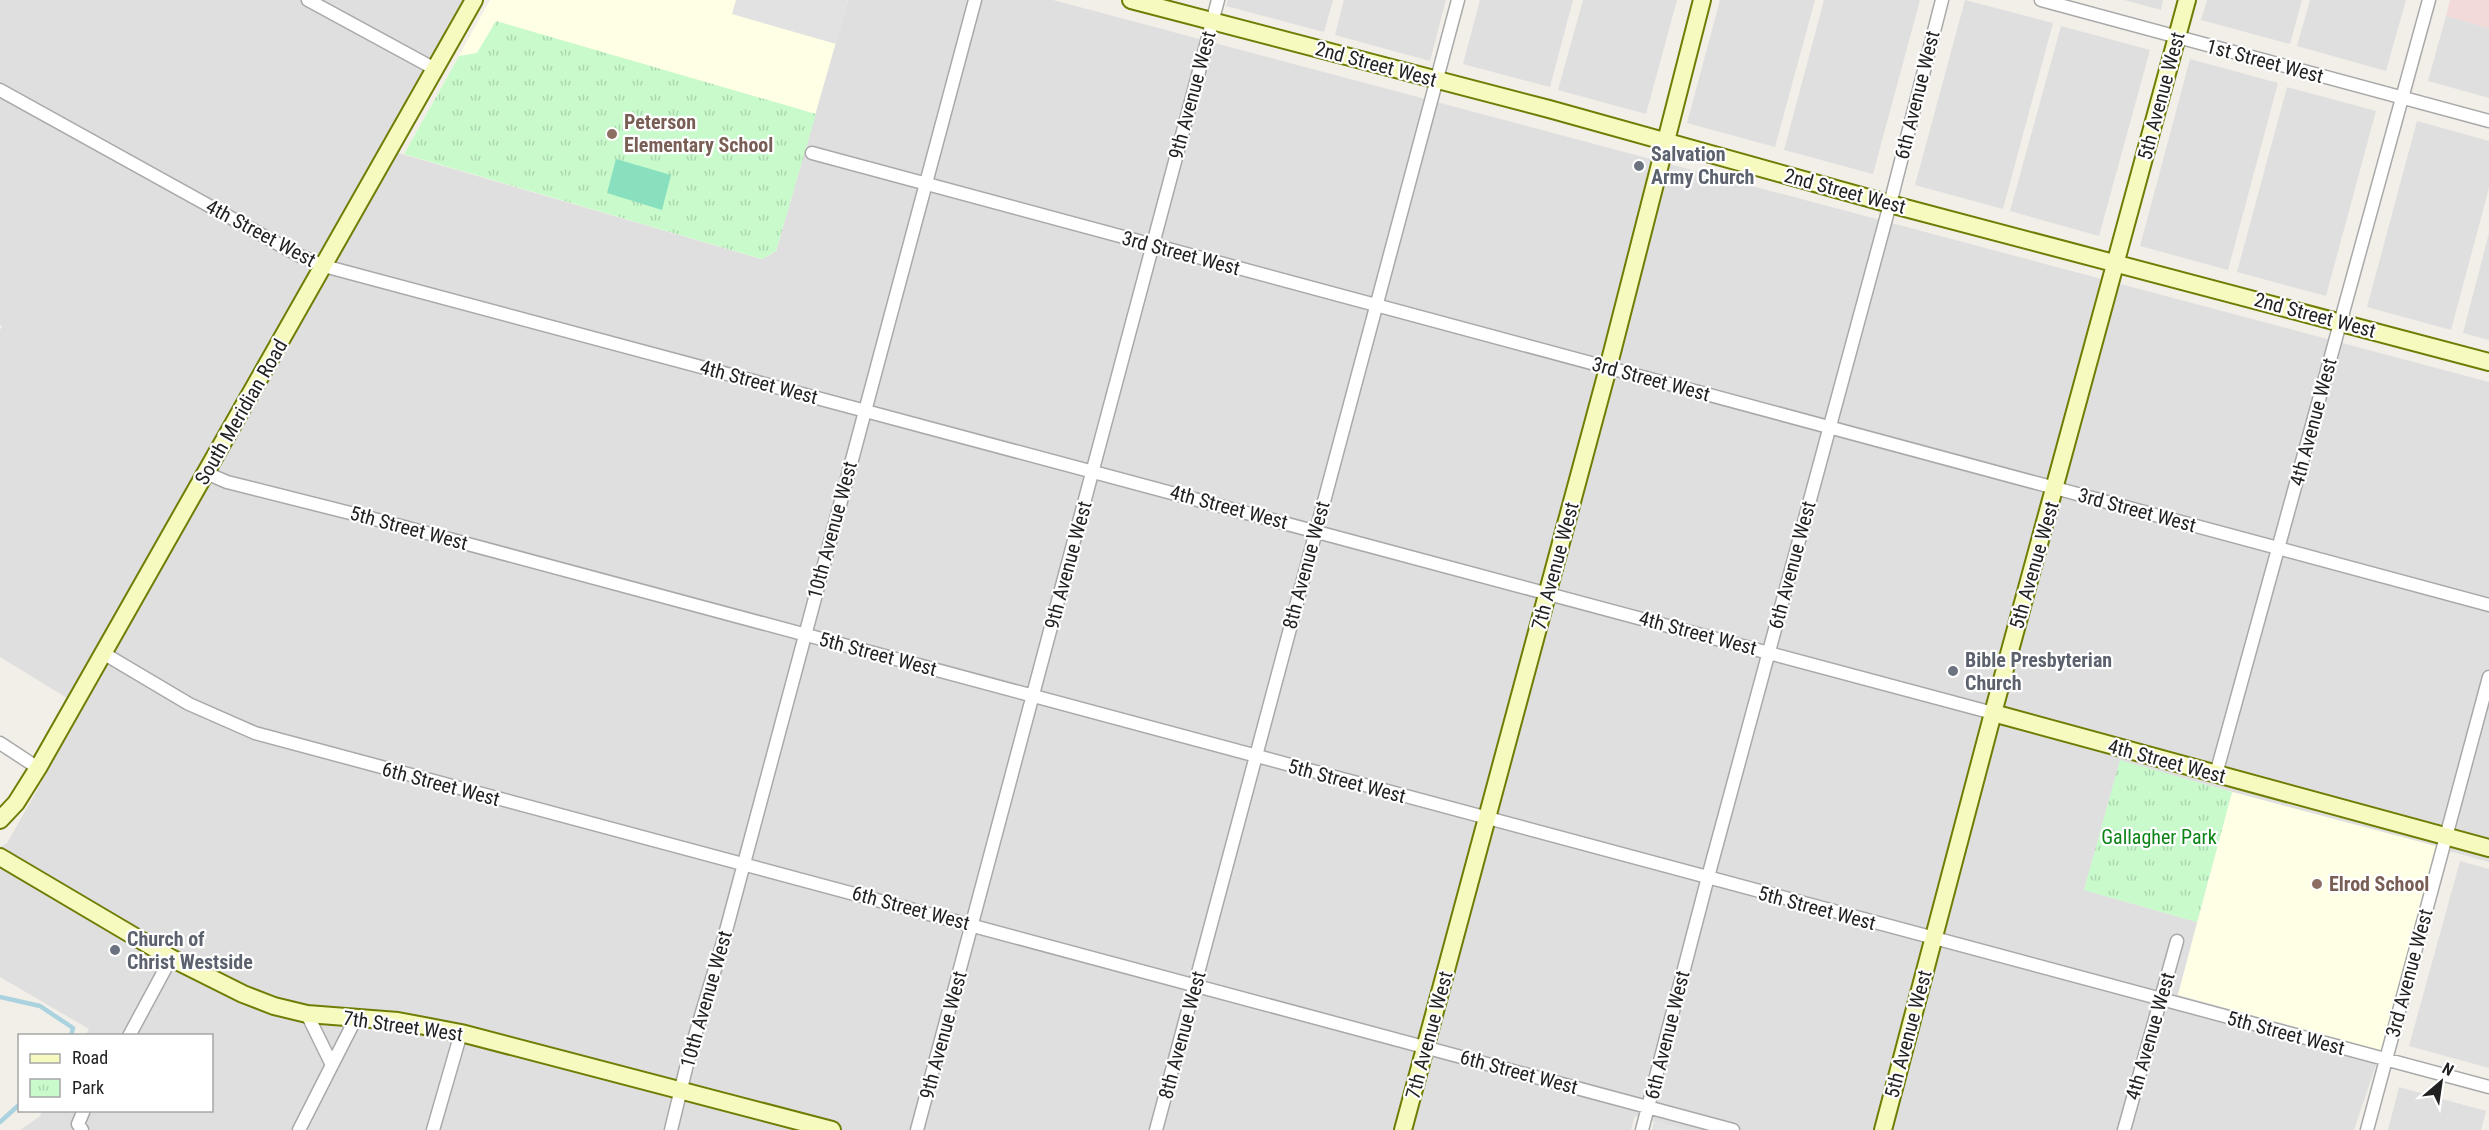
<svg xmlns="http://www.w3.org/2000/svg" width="2489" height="1130" font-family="'Roboto Condensed',sans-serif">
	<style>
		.residential { fill: #e0dfdf }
		.commercial { fill: #f2dad9 }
		.education { fill: #ffffe5 }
		.park { fill: url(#park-tufts) }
		.pitch { fill: #88e0be }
		.parking { fill: #e2e2e2 }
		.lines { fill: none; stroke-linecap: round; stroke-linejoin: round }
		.stream { stroke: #aad3df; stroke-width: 4.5 }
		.street-casing { stroke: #a9a9a9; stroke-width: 15 }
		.secondary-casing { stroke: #707d05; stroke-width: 20 }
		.street { stroke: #fff; stroke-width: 12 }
		.secondary { stroke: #f7fabf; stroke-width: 16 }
		.education-dot { fill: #8d6e63; stroke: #fff; stroke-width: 2 }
		.worship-dot { fill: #6b7280; stroke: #fff; stroke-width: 2 }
		.labels { text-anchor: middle; stroke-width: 4.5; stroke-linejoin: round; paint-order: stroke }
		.street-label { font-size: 20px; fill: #222; stroke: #fff }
		.education-label { font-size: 20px; font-weight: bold; fill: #785e54; stroke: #fff; text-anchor: start }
		.worship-label { font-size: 20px; font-weight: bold; fill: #5b616d; stroke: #fff; text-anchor: start }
		.park-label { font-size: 20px; fill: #0c8416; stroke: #fff }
	</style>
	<defs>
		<pattern id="park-tufts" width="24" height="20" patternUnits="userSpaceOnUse" patternTransform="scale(1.5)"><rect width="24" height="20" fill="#c8facc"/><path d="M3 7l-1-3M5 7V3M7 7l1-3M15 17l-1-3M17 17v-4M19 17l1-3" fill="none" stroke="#acd6af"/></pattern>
	</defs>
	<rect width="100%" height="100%" fill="#f2efe9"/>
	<!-- residential -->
	<path class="residential" d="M0,0H469L388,150L762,259L776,251L848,0H1053L2489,382V862L2120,761L2084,890L2197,922L2178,995L2381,1050L2354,1130H1686L1635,1116L1631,1130H20L39,1117L43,1111L212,1110V1036L86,1035L89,1029L0,977V847L7,843L104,672L88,662L67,698L0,657V330L2,326L0,325Z
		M1228,0H1333L1324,32L1226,6Z
		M1344,0H1446L1430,61L1335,35Z
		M1480,0H1573L1550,87L1463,64Z
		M1583,0H1677L1646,114L1558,90Z
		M1720,0H1815L1775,147L1687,123Z
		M1824,0H1920L1873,174L1784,150Z
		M1965,0L2053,23L2003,209L1915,185Z
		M2124,0H2163L2161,10Z
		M2207,0H2302L2290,44L2201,20Z
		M2310,0H2406L2386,71L2297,46Z
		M2446,16L2489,28V98L2428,81Z
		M2061,26L2150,50L2099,236L2010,211Z
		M2190,59L2278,83L2228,270L2140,246Z
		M2287,87L2376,111L2326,296L2237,272Z
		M2417,121L2489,141V188L2451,330L2367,307Z
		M2489,233V340L2463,333Z
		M2460,861L2489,869V1068L2409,1046Z
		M2399,1087L2486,1111L2481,1130H2388Z"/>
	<!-- commercial -->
	<path class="commercial" d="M2450,0H2489V28L2446,16Z"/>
	<!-- education -->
	<path class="education" d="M490,0H848L776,251L762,259L404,154Z
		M2232,792L2436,846L2381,1050L2178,995Z"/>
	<!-- park -->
	<path class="park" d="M496,21L816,114L776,251L762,259L404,154L459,56L477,53Z
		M2120,760L2232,792L2197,922L2084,890Z"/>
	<!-- pitch -->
	<path class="pitch" d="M616,159L671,175L662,210L607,193Z"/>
	<!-- parking -->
	<path class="parking" d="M736,0H848L836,44L732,14Z
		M1654,1121L1685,1130H1652Z"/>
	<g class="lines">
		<!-- stream -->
		<path class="stream" d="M0,997L40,1006L73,1028L71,1036
			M0,1122L20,1104"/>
		<defs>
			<path id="street" d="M308,0L435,69
				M2041,0L2489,121
				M0,90L298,255L324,266L1993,713
				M812,153L2489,605
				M206,473L227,482L382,521L2489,1087
				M103,653L189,704L255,733L1733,1130
				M0,743L38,768
				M2216,774L2429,0
				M129,1036L171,958
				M332,1065L356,1018
				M82,1130L78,1124L84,1110
				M299,1130L332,1065L307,1014
				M433,1130L461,1033
				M671,1130L689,1056L723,942L975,0
				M917,1130L1218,0
				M1156,1130L1458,0
				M1642,1130L1708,877L1890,204L1942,0
				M2124,1130L2177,941
				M2367,1130L2489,677"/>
			<path id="secondary" d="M1131,0L1549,109L1890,204L2489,362
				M1993,713L2489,848
				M0,820L16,803L38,768L474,0
				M0,857L171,958L243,994L274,1006L307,1014L398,1021L461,1033L832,1130
				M1403,1130L1608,368L1702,0
				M1883,1130L1993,713L2187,0"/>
		</defs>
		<!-- street casing -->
		<use href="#street" class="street-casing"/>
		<!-- secondary casing -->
		<use href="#secondary" class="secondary-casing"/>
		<!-- street -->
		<use href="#street" class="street"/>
		<!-- secondary -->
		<use href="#secondary" class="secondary"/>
	</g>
	<!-- markers -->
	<g class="education-dot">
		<circle cx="612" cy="134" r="6"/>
		<circle cx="2317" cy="884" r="6"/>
	</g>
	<g class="worship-dot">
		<circle cx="1639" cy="166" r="6"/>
		<circle cx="1953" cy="671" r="6"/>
		<circle cx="115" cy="950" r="6"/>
	</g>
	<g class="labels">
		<!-- street labels -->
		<g class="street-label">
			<text transform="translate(2265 61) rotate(15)" y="7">1st Street West</text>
			<text transform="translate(1376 64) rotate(15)" y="7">2nd Street West</text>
			<text transform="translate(1192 95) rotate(-75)" y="7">9th Avenue West</text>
			<text transform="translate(1917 95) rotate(-76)" y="7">6th Avenue West</text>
			<text transform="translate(2161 96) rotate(-75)" y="7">5th Avenue West</text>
			<text transform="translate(1845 191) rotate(15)" y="7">2nd Street West</text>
			<text transform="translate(261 233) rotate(28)" y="7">4th Street West</text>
			<text transform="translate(1181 253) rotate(15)" y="7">3rd Street West</text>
			<text transform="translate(2315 315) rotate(15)" y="7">2nd Street West</text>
			<text transform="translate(1651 379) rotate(15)" y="7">3rd Street West</text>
			<text transform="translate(759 382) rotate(15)" y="7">4th Street West</text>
			<text transform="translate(241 412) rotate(-60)" y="7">South Meridian Road</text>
			<text transform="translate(2313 422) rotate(-75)" y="7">4th Avenue West</text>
			<text transform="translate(1229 507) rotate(15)" y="7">4th Street West</text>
			<text transform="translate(2137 510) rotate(15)" y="7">3rd Street West</text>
			<text transform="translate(409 528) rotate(15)" y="7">5th Street West</text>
			<text transform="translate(832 530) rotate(-75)" y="7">10th Avenue West</text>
			<text transform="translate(1068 565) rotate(-75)" y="7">9th Avenue West</text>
			<text transform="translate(1306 565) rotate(-75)" y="7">8th Avenue West</text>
			<text transform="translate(1792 565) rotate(-75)" y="7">6th Avenue West</text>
			<text transform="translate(2034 565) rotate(-74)" y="7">5th Avenue West</text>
			<text transform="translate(1555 566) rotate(-75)" y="7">7th Avenue West</text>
			<text transform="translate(1698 633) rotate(15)" y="7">4th Street West</text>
			<text transform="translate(878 654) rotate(15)" y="7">5th Street West</text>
			<text transform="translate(2167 761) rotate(15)" y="7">4th Street West</text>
			<text transform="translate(1347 781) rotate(15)" y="7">5th Street West</text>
			<text transform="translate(441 784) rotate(15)" y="7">6th Street West</text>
			<text transform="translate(911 908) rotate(15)" y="7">6th Street West</text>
			<text transform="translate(1817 908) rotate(15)" y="7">5th Street West</text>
			<text transform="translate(2409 973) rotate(-75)" y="7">3rd Avenue West</text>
			<text transform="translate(706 999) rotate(-74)" y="7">10th Avenue West</text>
			<text transform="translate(403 1026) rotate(8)" y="7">7th Street West</text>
			<text transform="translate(2286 1033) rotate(15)" y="7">5th Street West</text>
			<text transform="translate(1908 1034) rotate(-75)" y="7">5th Avenue West</text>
			<text transform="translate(943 1035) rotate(-75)" y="7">9th Avenue West</text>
			<text transform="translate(1182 1035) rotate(-75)" y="7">8th Avenue West</text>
			<text transform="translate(1429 1035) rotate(-75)" y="7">7th Avenue West</text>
			<text transform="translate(1667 1035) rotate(-76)" y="7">6th Avenue West</text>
			<text transform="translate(2150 1036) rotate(-74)" y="7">4th Avenue West</text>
			<text transform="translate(1519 1072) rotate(15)" y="7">6th Street West</text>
		</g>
		<!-- education labels -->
		<g class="education-label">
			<text x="624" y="129">Peterson<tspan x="624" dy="23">Elementary School</tspan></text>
			<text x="2329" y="891">Elrod School</text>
		</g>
		<!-- worship labels -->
		<g class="worship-label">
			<text x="1651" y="161">Salvation<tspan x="1651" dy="23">Army Church</tspan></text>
			<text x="1965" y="667">Bible Presbyterian<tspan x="1965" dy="23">Church</tspan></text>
			<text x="127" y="946">Church of<tspan x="127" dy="23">Christ Westside</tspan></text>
		</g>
		<!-- park labels -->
		<g class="park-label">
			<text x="2159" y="844">Gallagher Park</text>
		</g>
	</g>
	<!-- legend -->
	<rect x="18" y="1034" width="195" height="78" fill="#ffffff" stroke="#a7a7a7" stroke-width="1.5"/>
	<rect x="30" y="1054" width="30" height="9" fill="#f7fabf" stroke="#a7a7a7" stroke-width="1.5"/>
	<text x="72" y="1064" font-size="18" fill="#222222">Road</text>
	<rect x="30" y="1079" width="30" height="18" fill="url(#park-tufts)" stroke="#a7a7a7" stroke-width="1.5"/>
	<text x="72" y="1094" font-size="18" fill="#222222">Park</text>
	<!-- north arrow -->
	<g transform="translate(2441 1082) rotate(29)" stroke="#ffffff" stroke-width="4.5" paint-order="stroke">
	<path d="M0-4.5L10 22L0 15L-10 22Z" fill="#222222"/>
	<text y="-9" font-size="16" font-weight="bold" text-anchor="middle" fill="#222222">N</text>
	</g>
</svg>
